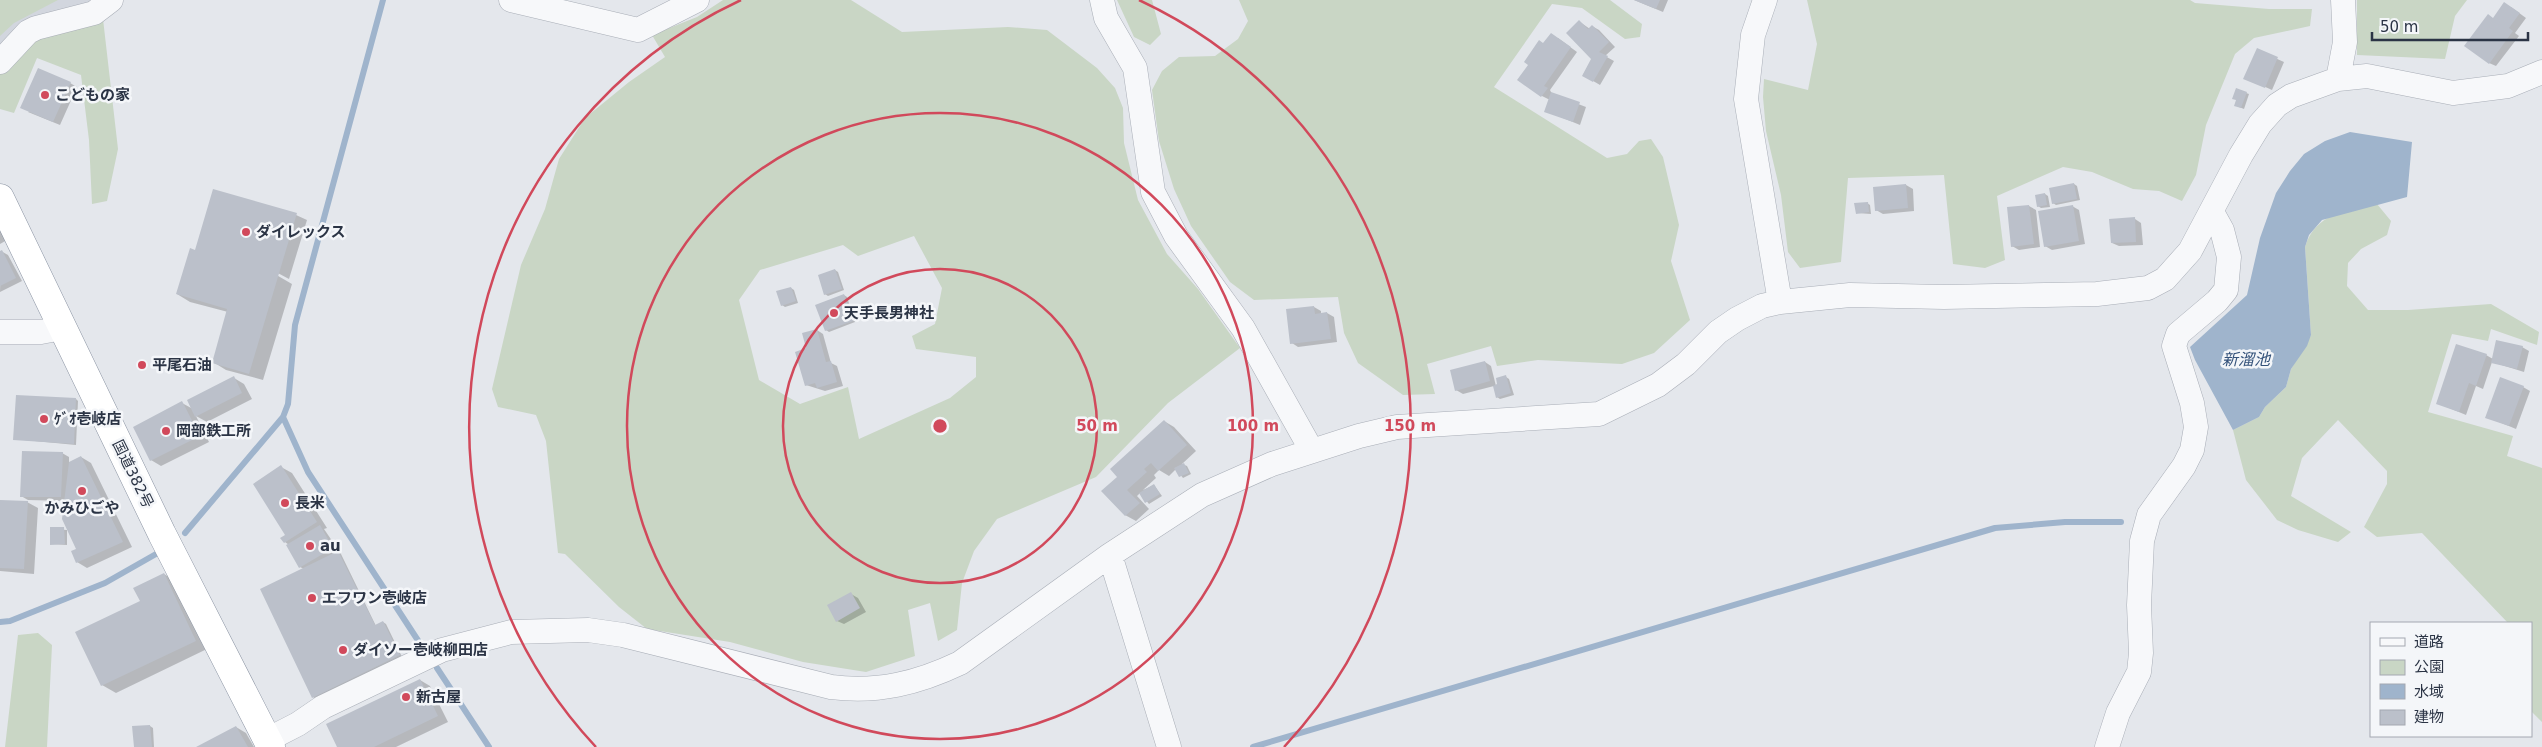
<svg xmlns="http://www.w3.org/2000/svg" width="2542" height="747" font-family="'DejaVu Sans','Noto Sans JP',sans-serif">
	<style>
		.built { fill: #d2d6de }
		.green { fill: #c9d6c5; fill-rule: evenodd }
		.water { fill: #9fb4cc }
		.shadow { fill: #0003 }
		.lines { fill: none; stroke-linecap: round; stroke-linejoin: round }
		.stream { stroke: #9fb4cc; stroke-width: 6 }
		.building { fill: #bbc0ca }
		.minor-casing { stroke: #a9aeb7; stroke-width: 25 }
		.highway-casing { stroke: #8b94a3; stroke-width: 29 }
		.minor { stroke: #f7f8fa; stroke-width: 24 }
		.highway { stroke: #fff; stroke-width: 28 }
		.ring { fill: none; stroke: #d1495b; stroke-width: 2.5 }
		.poi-dot { fill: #d1495b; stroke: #f4f6f9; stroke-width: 2 }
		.labels { text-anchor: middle; stroke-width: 5; stroke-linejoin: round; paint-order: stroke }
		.poi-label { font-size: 15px; font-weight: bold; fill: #2b3445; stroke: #f4f6f9; text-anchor: start }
		.street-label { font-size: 15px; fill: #2b3445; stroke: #f4f6f9 }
		.water-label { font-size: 16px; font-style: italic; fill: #34527a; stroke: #f4f6f9 }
		.centre { fill: #d1495b; stroke: #f4f6f9; stroke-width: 2.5 }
		.ring-label { font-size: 15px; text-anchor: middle; font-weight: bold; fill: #d1495b; stroke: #f4f6f9; stroke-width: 5; stroke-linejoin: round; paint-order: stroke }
	</style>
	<rect width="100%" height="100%" fill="#e4e7ec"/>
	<!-- built -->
	<path class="built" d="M0,0H98L0,48Z"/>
	<!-- green -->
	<path class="green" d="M0,0H58L14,23L0,36Z
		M723,0H851L902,32L1008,27L1047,30L1097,68L1115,88L1123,108L1124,143L1138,200L1167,254L1198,289L1240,348L1168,403L1096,477L997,519L974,551L962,583L957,630L938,641L930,603L908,610L915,656L866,672L803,662L730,642L647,629L619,607L565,554L558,553L546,441L536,415L498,407L492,389L521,265L545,209L559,159L585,118L629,82L665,57L652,35L697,17ZM914,236L942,288L935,324L912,336L916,349L976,357V377L950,398L859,439L848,387L800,404L759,380L739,300L760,270L843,245L858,256Z
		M1117,0H1152L1161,34L1150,45L1134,37Z
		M1239,0H1610L1642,24L1640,37L1625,39L1582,8L1552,4L1494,87L1607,158L1627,154L1639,141L1651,139L1663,157L1679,225L1671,261L1690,320L1654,353L1622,364L1538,360L1497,366L1491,346L1427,364L1435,394L1403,395L1358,363L1344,333L1338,297L1254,300L1230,282L1191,226L1174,189L1159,141L1152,90L1162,71L1179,57L1215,56L1238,39L1248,21Z
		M1807,0H2190L2195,3L2269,9H2312L2310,26L2254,38L2235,54L2206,125L2196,175L2182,201L2159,191L2133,189L2092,172L2063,167L1997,196L2005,260L1985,268L1953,264L1944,175L1848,178L1841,262L1800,268L1788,252L1781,195L1766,131L1763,97L1764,79L1808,90L1817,44Z
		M2357,0H2467L2455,16L2445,59L2357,55Z
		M103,19L118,149L107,201L92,204L89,140L81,75L37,58L14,113L0,109V74L35,38Z
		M2377,204L2391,221L2387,235L2361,249L2348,263L2347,286L2368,310H2408L2491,304L2539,332L2537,345L2491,329L2488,341L2452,334L2428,412L2513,436L2507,456L2542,468V722L2531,711V623H2508L2422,533L2377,537L2364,527L2387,484V471L2338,420L2302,458L2291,496L2351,532L2338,542L2298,530L2277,520L2246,480L2233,430L2259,417L2265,407L2286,387L2291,369L2311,335L2305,247C2316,212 2346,212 2377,204Z
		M38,633L52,645L47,747H5L18,635Z"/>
	<!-- water -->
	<path class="water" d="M2350,132L2412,142L2407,197L2322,220L2309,235L2305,247L2311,335L2307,346L2291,369L2286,387L2265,407L2259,417L2233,430L2195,360L2190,347L2247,295L2260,238L2276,193L2290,171L2304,154L2325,141Z"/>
	<!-- shadow -->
	<path class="shadow" d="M1634,0H1668L1663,12Z
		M2511,7L2526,18L2515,33L2519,36L2496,66L2489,63L2493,19Z
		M1580,22L1590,29L1592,26L1599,30L1615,47L1605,56L1614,61L1600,85L1583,75L1592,59Z
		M1558,38L1577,52L1550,90L1552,94L1586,107L1580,125L1546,111L1550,100L1542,96L1544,45Z
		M2257,50L2284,62L2272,90L2250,80Z
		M70,83L77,87L60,125L28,112Z
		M2246,93L2249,94L2244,109L2239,107Z
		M2074,184L2077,186L2080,200L2056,205L2053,203Z
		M1906,185L1913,189L1914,211L1883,214L1876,210Z
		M2045,194L2048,196L2050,207L2041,208L2038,206Z
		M1867,203L1870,205L1871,214L1857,213Z
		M2029,206L2036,210L2040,247L2019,250L2012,246Z
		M2072,206L2079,210L2085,244L2052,250L2045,246Z
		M296,215L307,220L289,279L274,271L273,273L292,284L263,380L226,370L213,362L228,312L190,302L177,294L200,253Z
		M2135,219L2141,223L2143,245L2119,246L2112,243Z
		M0,226L7,240L0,244Z
		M1,251L8,255L22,281L0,292Z
		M835,270L838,272L844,290L828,296L825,294Z
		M791,288L794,290L798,303L785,307L782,305Z
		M844,295L847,297L855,322L829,332L826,330Z
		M1314,307L1321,311V314L1327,313L1334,317L1337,342L1298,347L1292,343L1288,310Z
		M817,330L823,334L831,363L837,366L843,386L825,391L806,385L808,349Z
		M2522,347L2529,351L2524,372L2492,362L2483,389L2476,386L2466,415L2437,403L2486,355L2493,359Z
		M1485,362L1491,366L1496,386L1506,377L1509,379L1514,395L1500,399L1497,397L1494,386L1463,394L1456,390Z
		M234,378L244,384L252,399L207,422L196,416L209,442L161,466L151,460L182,403L193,409Z
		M2523,387L2530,391L2516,429L2487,417Z
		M76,399L78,401L76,445L14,439Z
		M1164,421L1174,427L1196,451L1182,464L1187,466L1191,474L1183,478L1176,469L1169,476L1159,470L1154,475L1156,478L1143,490L1154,485L1162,496L1149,504L1140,493L1137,496L1149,509L1136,521L1125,515L1119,477Z
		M62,453L69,457V464L81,457L91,463L132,547L87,568L77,562V550L66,501L28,500L21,496Z
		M281,467L292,473L327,528L324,529L341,554L376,626L383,622L386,624L402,657L316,699L313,697L304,569L300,567L289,545L285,542L287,536Z
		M0,501L27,502L38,508L34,574L0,571Z
		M51,529L67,530V545L51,544Z
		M164,574L177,582L209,648L116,693L102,685L141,602Z
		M851,594L858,598L866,612L844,624L837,621Z
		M420,680L430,686L448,722L396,747H339Z
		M150,726L153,728L154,747H135Z
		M236,727L246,733L254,747H199Z"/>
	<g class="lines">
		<!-- stream -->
		<path class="stream" d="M283,417L308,472L419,642
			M185,533L283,417L288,404L295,325L383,0
			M0,622L10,621L105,583L156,554
			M437,668L489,747
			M1253,747L1995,528L2065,522H2121"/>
	</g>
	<!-- building -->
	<path class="building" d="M1634,0H1660L1656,9Z
		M2504,2L2520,13L2509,28L2513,31L2489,64L2464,46L2488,14L2493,18Z
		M1579,20L1588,29L1592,25L1609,42L1599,52L1608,56L1593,82L1582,76L1591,59L1566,33Z
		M1551,33L1571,47L1544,86L1548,88L1541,97L1517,80L1528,65L1524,62L1539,40L1543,43Z
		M2257,48L2278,57L2265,88L2243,79Z
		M38,68L71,82L53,122L20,108Z
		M2236,88L2247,92L2241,108L2234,106L2236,100L2232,99Z
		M1551,92L1580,102L1573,122L1544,112Z
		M2074,183L2077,199L2052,204L2049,188Z
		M1906,184L1908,208L1875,211L1873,187Z
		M213,189L297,213L249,374L212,363L227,309L176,294L190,248L195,250Z
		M2045,193L2047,205L2037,207L2035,195Z
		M1868,202L1869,212L1856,214L1854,203Z
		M2029,205L2034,244L2011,247L2007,207Z
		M2073,205L2079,241L2044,247L2038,211Z
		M2135,217L2136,242L2111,243L2109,219Z
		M2,250L16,278L0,286V251Z
		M835,269L842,289L824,295L818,275Z
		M791,287L796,301L781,306L776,291Z
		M844,294L853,321L825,331L815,305Z
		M1314,306L1315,314L1327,312L1331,339L1290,344L1286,309Z
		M817,329L826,362L831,361L837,382L817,388L815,383L805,386L795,352L806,348L802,333Z
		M2496,340L2523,346L2517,369L2491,363Z
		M2456,344L2487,354L2476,386L2469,383L2459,412L2436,404Z
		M1485,361L1490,381L1455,391L1450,370Z
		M1506,375L1511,393L1496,398L1493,386L1497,384L1496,378Z
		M234,376L242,393L195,417L187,400Z
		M2500,377L2524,386L2509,426L2485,418Z
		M16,395L76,398L74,444L13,440Z
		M182,401L200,436L150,461L133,427Z
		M1164,420L1187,445L1158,471L1151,463L1144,469L1147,472L1127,490L1140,503L1125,516L1101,491L1117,477L1110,469Z
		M22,451L63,452L61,497H20Z
		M81,456L123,542L76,563L71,551L76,549L62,519L69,462Z
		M1184,463L1189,473L1179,477L1174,468Z
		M281,465L317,522L284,543L280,538L285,535L253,484Z
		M1154,484L1160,494L1145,503L1139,493Z
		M0,500L28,501L24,569L0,568Z
		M320,525L333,548L299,568L286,545Z
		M50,527H64L65,544L50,545Z
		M338,551L375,625L383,621L400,655L312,698L260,589Z
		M164,573L196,641L101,686L75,632L140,601L133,588Z
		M851,592L860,608L836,622L827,605Z
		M420,679L438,716L374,747H337L326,724Z
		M150,725L152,747H134L132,726Z
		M236,726L248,747H196Z"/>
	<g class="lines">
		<defs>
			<path id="minor" d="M511,0L638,30L697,0
				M1102,0L1106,18L1135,68L1153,192L1176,236L1243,328L1312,451
				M1765,0L1753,35L1746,99L1780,302
				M0,62L28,32L36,28L94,13L111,0
				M2338,79L2345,42L2343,0
				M0,332H41L62,328
				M1110,555L1169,747
				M267,740L298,724L323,707L442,650L511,632L588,630L623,635L831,687C878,693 918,683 960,663L1110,555L1202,495L1272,464L1359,436L1397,427L1599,414L1658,385L1686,364L1718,332L1737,319L1762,306L1780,302L1850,295L1944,297L2097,294L2148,288L2165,279L2190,251L2241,155L2260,124L2277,105L2291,96L2338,79L2367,76L2453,93L2508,86L2542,72
				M2107,747L2118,713L2139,672L2141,653L2139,605L2142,541L2149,515L2184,466L2192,450L2196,427L2192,403L2174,346L2178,334L2217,301L2226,290L2229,257L2222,230L2212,212"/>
			<path id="highway" d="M0,198L162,534L271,747"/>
		</defs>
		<!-- minor casing -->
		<use href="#minor" class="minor-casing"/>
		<!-- highway casing -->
		<use href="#highway" class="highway-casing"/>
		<!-- minor -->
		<use href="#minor" class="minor"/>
		<!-- highway -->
		<use href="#highway" class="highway"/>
	</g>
	<!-- distance rings -->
	<g class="ring">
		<circle cx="940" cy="426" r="157"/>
		<circle cx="940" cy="426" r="313"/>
		<path d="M596 747A470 470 0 0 1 741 0M1139 0A470 470 0 0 1 1284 747"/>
	</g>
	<!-- markers -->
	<g class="poi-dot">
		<circle cx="45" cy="95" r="5"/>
		<circle cx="246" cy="232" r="5"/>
		<circle cx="834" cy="313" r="5"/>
		<circle cx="142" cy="365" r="5"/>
		<circle cx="44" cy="419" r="5"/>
		<circle cx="166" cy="431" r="5"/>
		<circle cx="82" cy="491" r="5"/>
		<circle cx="285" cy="503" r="5"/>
		<circle cx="310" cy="546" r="5"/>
		<circle cx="312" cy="598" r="5"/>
		<circle cx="343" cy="650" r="5"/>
		<circle cx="406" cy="697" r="5"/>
	</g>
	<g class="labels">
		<!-- poi labels -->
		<g class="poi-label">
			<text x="55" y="100">こどもの家</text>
			<text x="256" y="237">ダイレックス</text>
			<text x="844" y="318">天手長男神社</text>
			<text x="152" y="370">平尾石油</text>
			<text x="54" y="424">ｹﾞｵ壱岐店</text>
			<text x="176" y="436">岡部鉄工所</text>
			<text x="295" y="508">長米</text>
			<text x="82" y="513" text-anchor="middle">かみひごや</text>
			<text x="320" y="551">au</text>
			<text x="322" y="603">エフワン壱岐店</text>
			<text x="353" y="655">ダイソー壱岐柳田店</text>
			<text x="416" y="702">新古屋</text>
		</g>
		<!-- street labels -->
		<g class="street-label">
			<text transform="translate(133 474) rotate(64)" y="5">国道382号</text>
		</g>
		<!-- water labels -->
		<g class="water-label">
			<text x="2246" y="365">新溜池</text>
		</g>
	</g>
	<circle cx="940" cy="426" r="8" class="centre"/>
	<g class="ring-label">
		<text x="1097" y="431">50 m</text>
		<text x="1253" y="431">100 m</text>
		<text x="1410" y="431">150 m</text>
	</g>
	<!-- legend -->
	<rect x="2370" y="622" width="162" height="115" fill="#f4f6f9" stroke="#a4a8b1"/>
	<rect x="2380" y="638" width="25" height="8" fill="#f7f8fa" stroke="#a4a8b1"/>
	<text x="2414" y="647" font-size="15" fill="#2b3445">道路</text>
	<rect x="2380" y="660" width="25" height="15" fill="#c9d6c5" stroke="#a4a8b1"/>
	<text x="2414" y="672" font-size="15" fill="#2b3445">公園</text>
	<rect x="2380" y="684" width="25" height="15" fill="#9fb4cc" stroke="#a4a8b1"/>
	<text x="2414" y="697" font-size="15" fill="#2b3445">水域</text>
	<rect x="2380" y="710" width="25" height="15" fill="#bbc0ca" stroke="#a4a8b1"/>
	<text x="2414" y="722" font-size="15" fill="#2b3445">建物</text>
	<!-- scale -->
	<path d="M2372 32v8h156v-8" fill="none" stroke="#2b3445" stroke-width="2.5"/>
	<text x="2380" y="32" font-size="15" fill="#2b3445" stroke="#f4f6f9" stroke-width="4" paint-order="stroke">50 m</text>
</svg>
